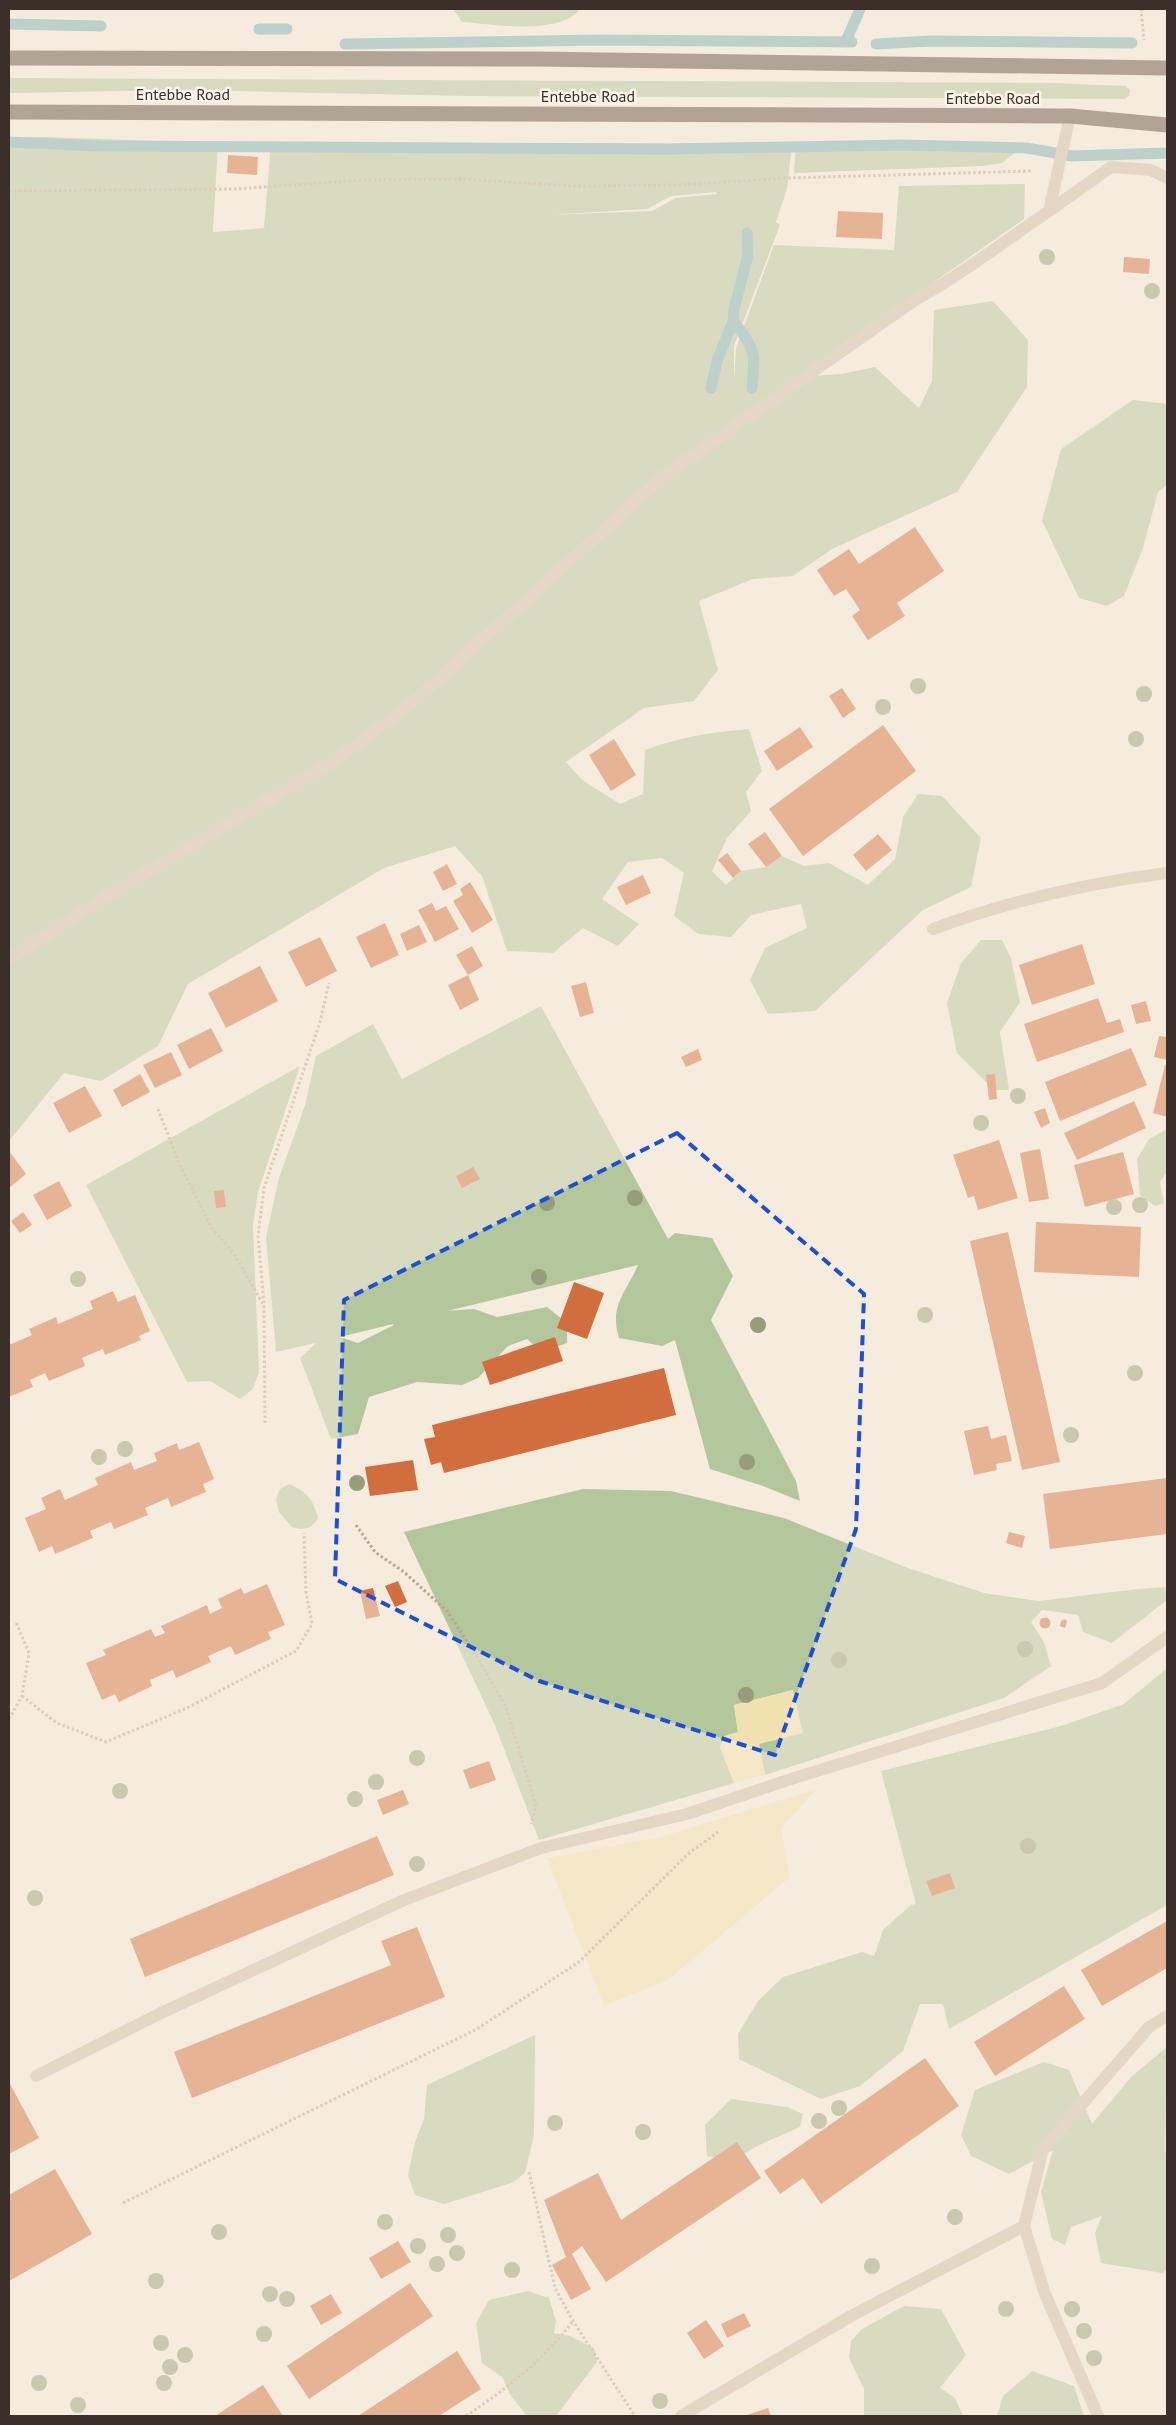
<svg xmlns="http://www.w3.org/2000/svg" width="1176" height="2425" font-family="'PT Sans',sans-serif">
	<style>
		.green { fill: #b4c69b; fill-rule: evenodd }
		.sand { fill: #f3e2b1 }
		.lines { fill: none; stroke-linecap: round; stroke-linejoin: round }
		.stream { stroke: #79aeb5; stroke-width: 11 }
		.building { fill: #d26e3e }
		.path { stroke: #bba791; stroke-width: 3; stroke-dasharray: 2.5 2.5; stroke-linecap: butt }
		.minor { stroke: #cfbda8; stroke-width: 12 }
		.highway { stroke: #5d4a3f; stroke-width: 15 }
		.tree { fill: #959d7a }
		.marked { fill: none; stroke: #1d4ed8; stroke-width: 4; stroke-dasharray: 10 6; stroke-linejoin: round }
		.labels { text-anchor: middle; stroke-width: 5; stroke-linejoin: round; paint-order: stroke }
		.street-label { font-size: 16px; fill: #3b3029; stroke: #fcf5eb }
	</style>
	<rect width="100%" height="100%" fill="#f5ecdd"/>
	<!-- green -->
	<path class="green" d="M453,9H580C560,36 492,24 462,22Z
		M9,78L1051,83L1126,86L1130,90L1129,96L1125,99L468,96L187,90L9,93Z
		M46,137L218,143L213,232L264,228L271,143L792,144L787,189L776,222L780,225L734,346V381L736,348L774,245L894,250L899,186L1025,184L1024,219L798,377L841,374L875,367L919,408L932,381L934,310L993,301L1028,340L1027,387L957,492L832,549L793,576L753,579L699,601L718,670L694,701L644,708L566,762L581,779L620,804L643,794L645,750C679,737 713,732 749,729L762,771L746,792L751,811L727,838L712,871L726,885L741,871L766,867L782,856L804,866L829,863L868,885L895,859L903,817L918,794L942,796L981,838L971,887L923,910L815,1011L768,1014L750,980L765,948L807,928L801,904L751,915L731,937L698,934L674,916L684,873L662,858L628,862L602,899L639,924L618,946L583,928L553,953L507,951L482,876L455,846L384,868L188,984L158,1046L101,1081L64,1073L9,1141V138ZM716,192L717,194L676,198L652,211L547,215L647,209L671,196Z
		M995,144L1015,153L1002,163L982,166L794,173L796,145Z
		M1133,400L1167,404V485L1158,492L1143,548L1124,596L1107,606L1079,598L1042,521L1061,449Z
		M981,940H1002L1011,958L1020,1002L1000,1032L1009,1090H994L957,1053L947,1003L961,963Z
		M541,1006L668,1239L675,1233L712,1238L733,1276L711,1320L796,1481L800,1501L763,1486L710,1469L675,1340L662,1346L619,1338C609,1305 626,1293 638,1265L447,1311L474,1309L497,1317L547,1307L567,1323V1343L542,1352L527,1339L508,1346L478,1378L462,1385L417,1382L369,1397L358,1434L331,1439L300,1358L316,1343L276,1352L266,1237L279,1178L305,1105L316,1056L373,1024L402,1079ZM394,1325L358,1343L340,1337L393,1324Z
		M300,1066L258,1192L253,1226L259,1373L253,1389L240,1399L210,1381L187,1382L86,1185Z
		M1167,1129V1172L1160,1182L1164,1203L1155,1206L1140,1195L1137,1159L1149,1139Z
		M289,1484C306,1491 314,1500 318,1518C312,1529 304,1531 292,1527L279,1512L276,1499L280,1489Z
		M583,1489L671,1491L784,1518L908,1568L984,1593L1038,1601L1138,1589L1167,1587V1600L1112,1643L1083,1632L1078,1615L1042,1610L1031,1622L1044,1642L1051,1666L1004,1698L765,1775L759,1744L793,1690L734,1705L738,1732L720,1747L734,1783L539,1840L494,1723L404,1532Z
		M1167,1668V1905L949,2029L943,2004H920L903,2051L860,2086L821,2099L739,2059L738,2034L758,2001L783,1977L862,1952L874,1956L883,1930L911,1905L916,1904L881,1771L1061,1726L1124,1704Z
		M535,2035L534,2135L525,2173L512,2183L444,2204L415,2195L408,2175L415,2142L424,2119L427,2085Z
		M1167,2047L1165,2152L1167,2154V2270L1162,2273L1101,2263L1095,2233L1102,2216L1071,2227L1065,2245L1052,2239L1041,2192L1053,2150L1009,2174L971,2156L961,2135L975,2090L1044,2062L1069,2070L1092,2124L1131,2077Z
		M731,2099L787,2107L803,2114L800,2127L757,2146L732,2161L707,2156L705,2125Z
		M528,2291L549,2298L556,2321L554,2333L570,2336L594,2348L597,2362L556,2416H527L511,2396L502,2377L482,2363L476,2323L489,2300Z
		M904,2306L941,2309L966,2355L940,2388L955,2398L963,2416H864V2389L849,2358L851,2341L862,2329Z
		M1032,2371L1074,2386L1084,2416H997L1003,2396Z"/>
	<!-- sand -->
	<path class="sand" d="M793,1690L803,1733L759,1744L765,1775L734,1783L720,1747L724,1736L738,1732L734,1705Z
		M817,1789L781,1828L790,1877L669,1979L604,2006L547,1858L660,1837Z"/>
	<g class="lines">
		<!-- stream -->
		<path class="stream" d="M9,24L101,26
			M259,29H287
			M846,41L860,9
			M345,44L600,40L852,42
			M876,44L930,41L1132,43
			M9,142L99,146L668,149L902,145L1027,148L1072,156L1167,153
			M733,321C755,348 756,353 752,388
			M711,388L717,361L733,321L734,309L748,255L747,233"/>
	</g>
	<!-- building -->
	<path class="building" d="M228,155L258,157L257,175L227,173Z
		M838,211L883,213L882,239L836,237Z
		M1124,257L1150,259L1149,274L1123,272Z
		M915,527L944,571L897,603L905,616L868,640L852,616L860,610L846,589L834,596L817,570L849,549L859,564Z
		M842,688L856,709L843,718L829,696Z
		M883,725L916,771L803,856L769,809Z
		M800,727L813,747L777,771L764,751Z
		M614,739L636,775L611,791L589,755Z
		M765,832L782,856L766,867L748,844Z
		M878,834L892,850L866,871L853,855Z
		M727,853L741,871L733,878L718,860Z
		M447,864L457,884L443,891L433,872Z
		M643,875L651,893L626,905L617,887Z
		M470,882L493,920L472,933L453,901L463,895L460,889Z
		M432,903L436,911L446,906L459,929L435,942L418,910Z
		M385,923L399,955L371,968L356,937Z
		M419,925L427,942L407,951L400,934Z
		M320,937L337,971L306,987L288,952Z
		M1082,944L1095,984L1032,1005L1019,965Z
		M472,946L483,966L468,975L479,1000L460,1010L448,985L468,975L456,955Z
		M260,966L278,1001L226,1028L208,993Z
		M586,982L594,1013L580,1017L571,986Z
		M1098,998L1107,1023L1120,1019L1124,1032L1037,1062L1024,1024Z
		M1146,1001L1151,1021L1136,1024L1131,1005Z
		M211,1028L223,1051L189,1069L177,1045Z
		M1159,1036L1167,1037V1060L1154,1057Z
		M1131,1048L1147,1085L1060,1121L1045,1082Z
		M698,1049L702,1060L686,1067L681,1057Z
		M171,1052L182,1075L155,1088L143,1065Z
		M1165,1065H1167V1117L1153,1113Z
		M140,1074L150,1092L122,1107L113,1090Z
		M995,1074L997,1099L989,1100L986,1075Z
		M85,1086L102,1116L69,1133L53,1103Z
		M1134,1101L1146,1128L1077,1160L1064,1133Z
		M1045,1108L1050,1123L1041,1128L1034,1112Z
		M999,1140L1018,1198L978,1210L974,1196L968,1198L953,1155Z
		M1040,1149L1049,1199L1029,1202L1020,1153Z
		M9,1151L26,1174L9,1188Z
		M1123,1152L1134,1194L1085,1207L1074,1165Z
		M473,1167L480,1179L462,1188L456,1176Z
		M59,1181L72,1206L47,1220L33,1195Z
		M224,1190L226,1207L216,1208L214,1191Z
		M23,1212L32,1225L20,1233L11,1221Z
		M1036,1222L1141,1227L1139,1277L1034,1272Z
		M1008,1232L1060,1462L1022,1470L970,1241Z
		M574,1282L604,1293L587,1339L557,1328Z
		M113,1291L118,1302L135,1295L150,1331L139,1336L141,1340L105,1355L103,1349L82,1358L85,1366L49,1381L45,1373L30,1380L33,1387L9,1397V1345L32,1335L29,1329L56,1317L58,1324L93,1309L90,1301Z
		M555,1337L563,1361L490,1385L482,1362Z
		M664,1368L676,1415L444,1473L441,1462L431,1465L424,1439L435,1437L432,1425Z
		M988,1426L991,1439L1006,1435L1012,1461L996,1464L997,1470L974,1475L964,1431Z
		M199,1442L214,1479L203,1484L206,1492L171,1507L168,1498L145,1508L148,1515L114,1529L111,1522L90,1531L93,1538L55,1554L52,1546L39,1552L25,1518L46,1509L41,1498L60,1489L65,1500L98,1485L95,1478L131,1462L134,1470L157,1461L154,1453L177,1443L179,1450Z
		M413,1460L418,1490L370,1496L365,1467Z
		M1167,1478V1534L1050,1549L1043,1494Z
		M1009,1532L1025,1536L1022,1548L1006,1543Z
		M398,1581L407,1602L395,1607L385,1586Z
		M267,1584L285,1625L268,1632L271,1639L235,1655L231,1646L208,1656L211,1662L176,1678L173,1670L150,1680L152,1686L119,1702L115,1694L102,1700L86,1663L106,1655L103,1650L151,1629L155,1637L165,1633L161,1626L207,1605L210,1614L222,1608L218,1599L241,1588L244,1594Z
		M373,1588L380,1616L366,1619L360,1591Z
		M1039.5 1623a5.5 5.5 0 1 1 11 0a5.5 5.5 0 1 1-11 0Z
		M1064,1619L1067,1621L1065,1628L1060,1626L1061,1621Z
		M489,1761L496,1780L470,1789L463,1770Z
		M403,1790L409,1804L383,1815L377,1800Z
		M377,1836L394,1875L145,1977L130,1939Z
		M950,1873L955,1888L932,1896L926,1881Z
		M1167,1921V1968L1102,2006L1081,1970Z
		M417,1927L445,1997L192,2098L174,2052L391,1965L381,1941Z
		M1064,1986L1085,2019L995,2076L974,2042Z
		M925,2058L959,2106L821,2204L803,2178L780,2194L764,2171Z
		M9,2082L39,2138L9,2154Z
		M737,2142L761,2178L606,2282L582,2246L572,2254L591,2289L571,2300L552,2265L566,2257L544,2200L598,2173L621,2220Z
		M55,2169L92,2234L9,2281V2195Z
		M398,2241L411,2262L381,2279L369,2258Z
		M410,2283L433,2316L309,2399L287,2366Z
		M331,2294L342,2313L321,2325L310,2306Z
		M744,2313L751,2326L727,2338L721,2324Z
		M706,2320L724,2346L704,2359L687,2333Z
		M457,2351L481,2389L439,2416H358Z
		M263,2385L283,2416H215Z
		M768,2408L771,2416H744Z"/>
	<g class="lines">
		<!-- path -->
		<path class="path" d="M1141,9L1144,40
			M9,191L236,189L362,180L461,179L573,186L677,185L788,178L1032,171
			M158,1109L179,1163L212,1228L233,1252L263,1304
			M265,1423L264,1305L258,1236L264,1188L320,1022L329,983
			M356,1525L375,1552L404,1572L447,1611L476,1655L506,1707L536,1806L531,1824
			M22,1696L57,1723L106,1742L187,1708L296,1651L312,1624L306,1592L304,1533
			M9,1719L22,1696L29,1653L16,1622
			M1159,2054L1167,2059
			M529,2172L555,2288L573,2321L635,2416
			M123,2203L477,2029L579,1962L688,1854L718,1832
			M466,2416C506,2389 544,2360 573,2321"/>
		<!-- minor -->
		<path class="minor" d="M1049,211L1111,167L1151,170L1167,178
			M933,929C1009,901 1087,883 1167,873
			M9,959L97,902L339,758L412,703L664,476L915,300C962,274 1005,241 1049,211L1070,116
			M36,2076L159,2014L404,1900L541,1848L687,1814L791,1779L1102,1683L1167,1637
			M681,2416L851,2316L1024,2226
			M1098,2416L1045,2294L1024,2226L1043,2149L1149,2027L1167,2016"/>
		<!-- highway -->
		<path class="highway" d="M9,58L536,59L1167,68
			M9,112L1070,116L1167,125"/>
	</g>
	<!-- trees -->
	<g class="tree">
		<circle cx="1047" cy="257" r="8"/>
		<circle cx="1152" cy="291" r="8"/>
		<circle cx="918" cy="686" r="8"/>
		<circle cx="1144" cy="694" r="8"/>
		<circle cx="883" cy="707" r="8"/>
		<circle cx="1136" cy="739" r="8"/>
		<circle cx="1018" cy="1096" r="8"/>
		<circle cx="981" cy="1123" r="8"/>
		<circle cx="635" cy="1198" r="8"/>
		<circle cx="547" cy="1203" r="8"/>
		<circle cx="1140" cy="1205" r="8"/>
		<circle cx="1114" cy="1207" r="8"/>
		<circle cx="539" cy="1277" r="8"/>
		<circle cx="78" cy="1279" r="8"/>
		<circle cx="925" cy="1315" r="8"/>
		<circle cx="758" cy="1325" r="8"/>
		<circle cx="1135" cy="1373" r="8"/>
		<circle cx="1071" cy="1435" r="8"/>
		<circle cx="125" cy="1449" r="8"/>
		<circle cx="99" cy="1457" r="8"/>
		<circle cx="747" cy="1462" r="8"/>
		<circle cx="357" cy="1483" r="8"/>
		<circle cx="1025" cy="1649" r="8"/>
		<circle cx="839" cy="1660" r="8"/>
		<circle cx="746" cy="1695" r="8"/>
		<circle cx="417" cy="1758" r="8"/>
		<circle cx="376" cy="1782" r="8"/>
		<circle cx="120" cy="1791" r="8"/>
		<circle cx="355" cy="1799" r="8"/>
		<circle cx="1028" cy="1846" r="8"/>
		<circle cx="417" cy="1864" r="8"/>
		<circle cx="35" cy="1898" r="8"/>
		<circle cx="839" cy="2108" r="8"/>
		<circle cx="819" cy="2121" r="8"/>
		<circle cx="555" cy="2123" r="8"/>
		<circle cx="643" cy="2132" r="8"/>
		<circle cx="955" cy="2217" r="8"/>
		<circle cx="385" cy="2222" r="8"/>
		<circle cx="219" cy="2232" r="8"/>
		<circle cx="448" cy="2235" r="8"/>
		<circle cx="418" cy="2246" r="8"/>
		<circle cx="457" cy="2253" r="8"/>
		<circle cx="437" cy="2264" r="8"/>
		<circle cx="872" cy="2266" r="8"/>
		<circle cx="512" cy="2270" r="8"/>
		<circle cx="156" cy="2281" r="8"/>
		<circle cx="270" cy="2294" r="8"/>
		<circle cx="287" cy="2299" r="8"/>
		<circle cx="1006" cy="2309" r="8"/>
		<circle cx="1072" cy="2309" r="8"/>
		<circle cx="1084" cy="2331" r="8"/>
		<circle cx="264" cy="2334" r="8"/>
		<circle cx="161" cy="2343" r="8"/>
		<circle cx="185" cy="2355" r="8"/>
		<circle cx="1094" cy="2358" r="8"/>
		<circle cx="170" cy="2367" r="8"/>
		<circle cx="39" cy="2383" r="8"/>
		<circle cx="164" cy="2383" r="8"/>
		<circle cx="660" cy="2401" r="8"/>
		<circle cx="78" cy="2405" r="8"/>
	</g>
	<!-- marked area -->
	<path d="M0 0H1176V2425H0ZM677,1133L864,1294L856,1529L775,1755L539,1681L335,1579L344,1300Z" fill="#f5ecdd" fill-opacity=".55" fill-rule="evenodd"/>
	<path class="marked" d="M677,1133L864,1294L856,1529L775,1755L539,1681L335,1579L344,1300Z"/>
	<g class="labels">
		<!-- street labels -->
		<g class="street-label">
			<text x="183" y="100">Entebbe Road</text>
			<text x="588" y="102">Entebbe Road</text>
			<text x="993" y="104">Entebbe Road</text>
		</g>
	</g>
	<!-- border -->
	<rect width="1176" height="2425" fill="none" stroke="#3b3029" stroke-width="20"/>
</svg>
